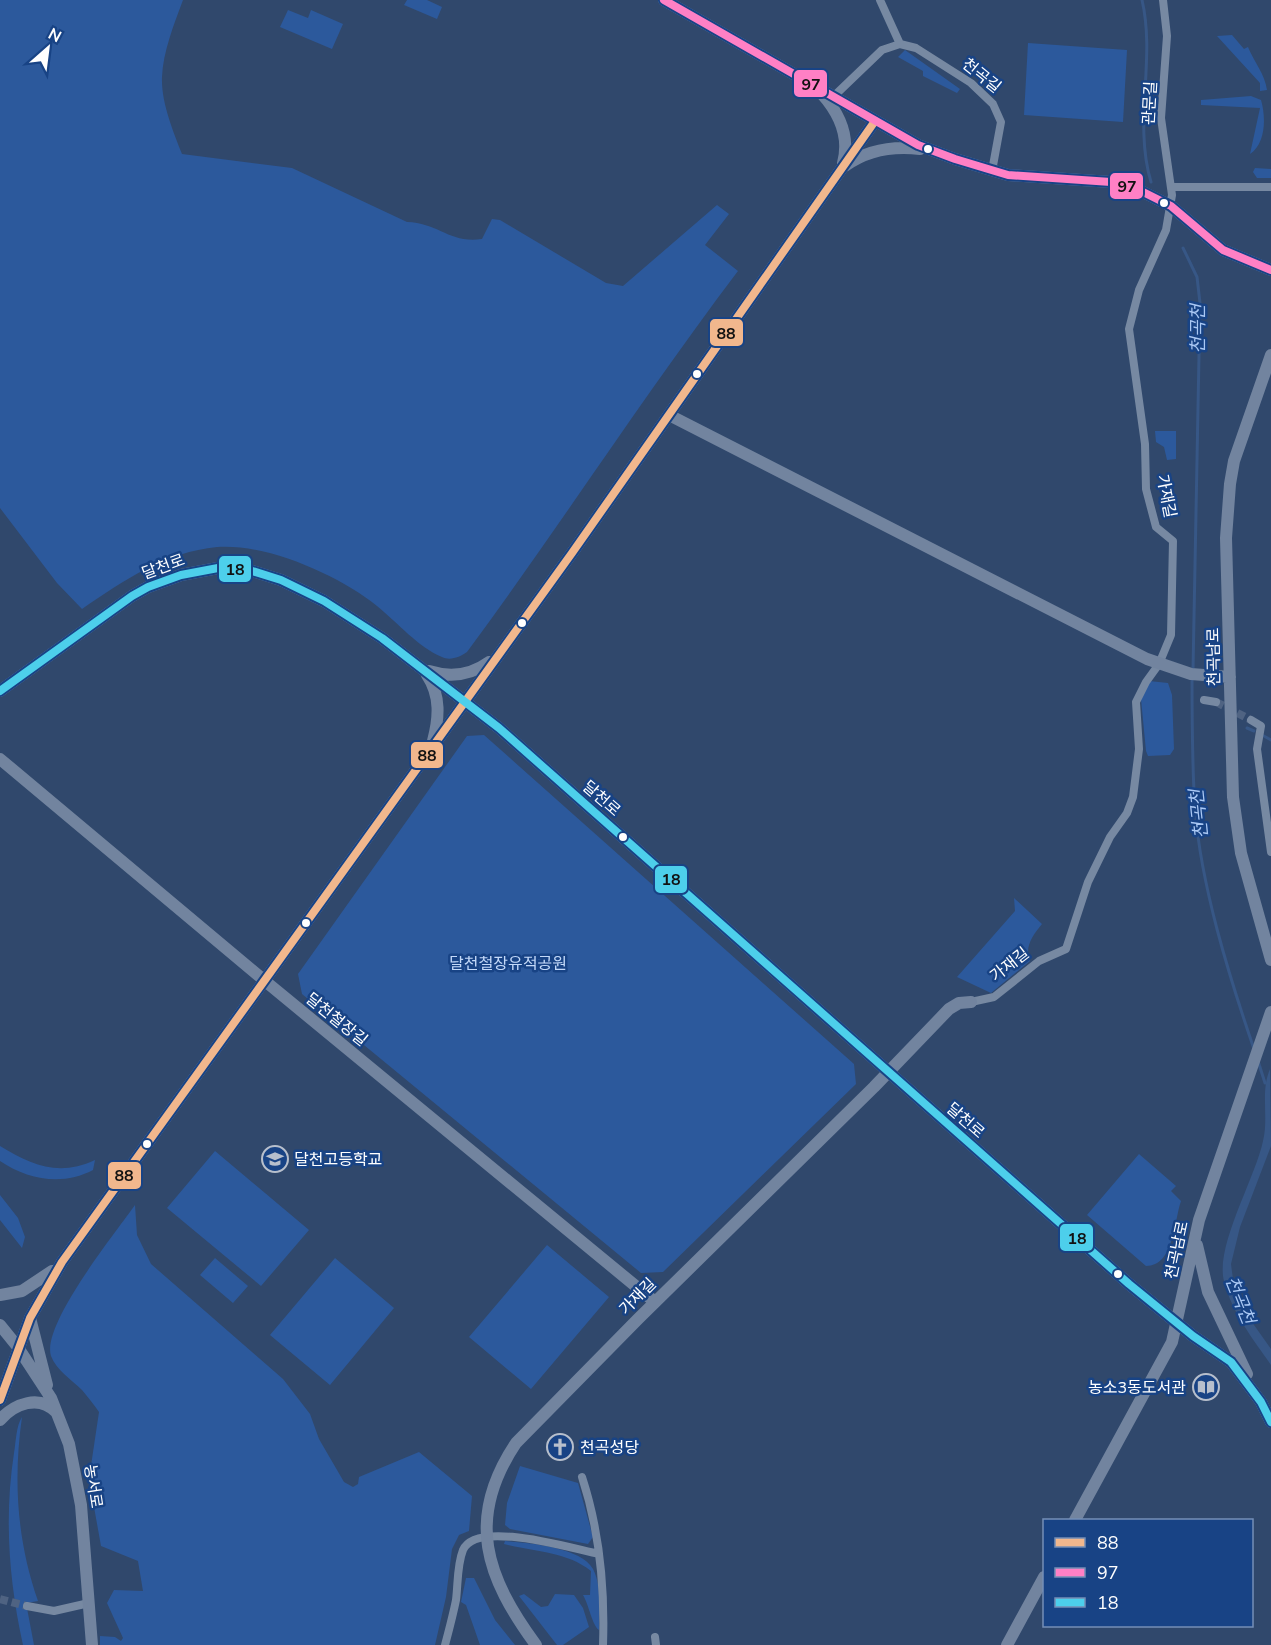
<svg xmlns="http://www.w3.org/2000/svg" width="1271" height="1645" font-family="'Nunito Sans','Noto Sans KR',sans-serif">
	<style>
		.green { fill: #2c599c }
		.water { fill: #375786 }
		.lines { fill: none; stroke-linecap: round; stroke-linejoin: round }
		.stream { stroke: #375786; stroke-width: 3 }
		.street-tunnel { stroke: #4f6382; stroke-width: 8; stroke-dasharray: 8 4; stroke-linecap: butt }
		.street { stroke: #7789a2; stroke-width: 8 }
		.secondary { stroke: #72849f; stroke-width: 12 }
		.bus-1-casing { stroke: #184385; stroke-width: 12 }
		.bus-2-casing { stroke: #184385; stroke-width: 12 }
		.bus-3-casing { stroke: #184385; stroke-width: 12 }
		.bus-1 { stroke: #f1b78d; stroke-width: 8 }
		.bus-2 { stroke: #ff80c5; stroke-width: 8 }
		.bus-3 { stroke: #4dcfeb; stroke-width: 8 }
		.bus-dot { fill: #fff; stroke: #184385; stroke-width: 2 }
		.labels { text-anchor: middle; stroke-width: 5; stroke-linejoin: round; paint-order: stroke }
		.street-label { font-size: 16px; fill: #fff; stroke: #184385 }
		.park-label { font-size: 16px; fill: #c3d9f9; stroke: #184385 }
		.poi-label { font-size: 16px; fill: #fff; stroke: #184385; text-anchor: start }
		.water-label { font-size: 18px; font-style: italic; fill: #aac8f4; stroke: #184385 }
		.line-badge { stroke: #184385; stroke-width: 2 }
		.pale-badge-label { font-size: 16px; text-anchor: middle; font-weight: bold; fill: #111 }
	</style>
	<rect width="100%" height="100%" fill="#30486c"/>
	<!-- green -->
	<path class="green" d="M0,0H183C174,24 163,52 162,77C161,102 173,131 182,154L292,168L407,222C439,223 450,244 482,239L492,219L500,220L606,283L623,286L717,205L729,214L705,245L738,271C644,395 560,526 467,652C460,657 450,661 442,657C418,647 398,623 377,606C340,576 267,543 217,547C166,552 124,580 82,609L57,583L0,508Z
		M407,0H427L442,7L437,19L404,5Z
		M288,10L308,18L311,10L343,24L332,49L280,27Z
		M1232,35L1244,49L1248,47C1254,62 1265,74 1267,90L1260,91V83L1217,36Z
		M1028,43L1127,50L1123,122L1024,115Z
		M905,50L960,89L957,93L923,76V71L898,57Z
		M1251,96L1261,100C1266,117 1266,143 1250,154L1260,108L1201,105V100Z
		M1255,168L1271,169V178H1257L1253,172Z
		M1155,431H1176V459L1167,460L1164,447L1156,442Z
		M1149,681L1168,683L1172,695L1174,749L1170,755L1148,756L1146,751L1141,699Z
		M484,735L854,1064L856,1084L663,1272L641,1273L302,994L298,974L467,736Z
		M1014,898L1042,924C1033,935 1024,947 1030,961L991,993L957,977L1015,911Z
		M0,1146C31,1165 59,1177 95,1160L93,1170C63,1186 28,1180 0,1161Z
		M215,1151L309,1230L261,1286L167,1208Z
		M1139,1154L1176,1186L1171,1191L1181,1201C1174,1221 1174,1266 1146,1266L1087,1215Z
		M0,1195L18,1218L25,1237L22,1248L0,1220Z
		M135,1205L137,1235L151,1264L283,1379L310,1414L319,1439L344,1482L353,1487L358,1484L359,1477L419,1452L472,1496L469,1531L459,1535L452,1549L446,1597L435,1645H100V1636L115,1637L121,1641L123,1638L107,1603L114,1590L143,1591L138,1561L101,1546L89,1479L99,1412C94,1405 88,1397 82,1390C72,1380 56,1370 51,1356C41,1325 116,1232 135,1205Z
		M547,1245L609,1297L531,1389L469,1337Z
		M215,1258L248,1286L233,1303L200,1275Z
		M335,1258L394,1308L330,1385L270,1335Z
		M22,1417C13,1480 17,1541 38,1601L26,1603L34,1645H23C9,1581 4,1518 14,1453C16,1441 16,1426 22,1417Z
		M520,1466L578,1483L593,1537L588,1544L510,1529L505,1525L507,1503Z
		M505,1541C528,1543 581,1547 593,1569C602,1586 599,1611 599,1630C592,1625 589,1605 583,1595H590L591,1571C566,1551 534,1552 504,1544Z
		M466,1578H474L495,1620L515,1645H480L466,1605L461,1602Z
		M524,1594L541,1607L548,1606L555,1594L574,1595L583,1608L589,1627L563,1645H557L519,1596Z"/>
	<!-- water -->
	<path class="water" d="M1270,1069L1271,1146L1240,1227L1231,1264L1234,1287L1242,1308L1271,1349V1365C1253,1339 1232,1313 1224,1281C1215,1246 1255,1179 1263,1141C1269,1117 1260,1092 1270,1069Z"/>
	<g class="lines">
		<!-- stream -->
		<path class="stream" d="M1142,0C1156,60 1133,122 1151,182
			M1183,248L1197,277L1200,303L1193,670
			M1192,676C1192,720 1192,765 1195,809C1201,886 1229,976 1254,1049
			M1247,728L1254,731
			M1262,735L1271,740
			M1258,1061L1265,1083"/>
		<!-- street-tunnel -->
		<path class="street-tunnel" d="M1216,702L1251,720
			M0,1599L27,1606"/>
		<!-- street -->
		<path class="street" d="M880,0L900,44
			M833,97L882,50L900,44L916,48L971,83L993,104L1001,122L992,171
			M1172,187H1271
			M1204,700L1216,702
			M1251,720L1261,726L1257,749L1271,852
			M971,1002L994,997L1039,961L1066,949L1088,882L1110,837L1127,813L1133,797L1139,749L1136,702L1146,682L1159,664L1171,635L1173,541L1156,527L1146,489L1145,444L1129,329L1139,290L1166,230L1172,195L1161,118L1167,36L1163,0
			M582,1477C600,1532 605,1587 603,1645
			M27,1606L54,1611L89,1603
			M655,1637L656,1645
			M445,1645C449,1630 453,1615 456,1600C458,1584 457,1565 463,1550C476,1519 573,1549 599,1554"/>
		<!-- secondary -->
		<path class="secondary" d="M664,0L918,145L955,159L1008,175L1111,182L1135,188L1171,206L1223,250L1271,270
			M822,94C839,113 850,137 843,163
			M845,166C867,150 894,146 920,149
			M1271,355L1234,461L1230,484L1226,538L1233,797L1241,853L1271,960
			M669,415L1147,659L1191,674L1230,677
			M429,671C451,678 471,675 489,662
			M427,675C441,696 439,718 433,741
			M0,691L132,596L148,587L181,575L218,568L249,570L281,580L324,601L382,638L499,728L1129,1284L1193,1336L1231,1362L1261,1402L1271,1422
			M0,759L265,981L655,1302
			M1197,1245L1208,1292L1247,1374
			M0,1295L22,1291L52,1271
			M30,1318L47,1385
			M0,1325L17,1346L51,1398L69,1444L81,1505L92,1645
			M0,1400L30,1318L62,1262L572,553L875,121
			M0,1420C14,1404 39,1394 56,1412
			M1075,1520L1172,1342L1199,1220L1271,1012
			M536,1645C486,1577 465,1519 516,1443L638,1319L874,1087L949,1009L959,1003L971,1002
			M1007,1645L1044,1577"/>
		<defs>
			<path id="bus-1" d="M0,1400L30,1318L62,1262L572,553L875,121"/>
			<path id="bus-2" d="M664,0L918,145L955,159L1008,175L1111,182L1135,188L1171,206L1223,250L1271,270"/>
			<path id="bus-3" d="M0,691L132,596L148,587L181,575L218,568L249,570L281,580L324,601L382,638L499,728L1129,1284L1193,1336L1231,1362L1261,1402L1271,1422"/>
		</defs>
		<!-- bus-1 casing -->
		<use href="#bus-1" class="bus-1-casing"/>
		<!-- bus-2 casing -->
		<use href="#bus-2" class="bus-2-casing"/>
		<!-- bus-3 casing -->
		<use href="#bus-3" class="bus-3-casing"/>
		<!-- bus-1 -->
		<use href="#bus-1" class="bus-1"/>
		<!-- bus-2 -->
		<use href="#bus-2" class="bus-2"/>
		<!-- bus-3 -->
		<use href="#bus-3" class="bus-3"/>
	</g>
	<!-- icons -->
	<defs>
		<symbol id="school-ring" viewBox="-11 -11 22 22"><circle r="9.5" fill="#184385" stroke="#b7bfcc" stroke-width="1.5"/><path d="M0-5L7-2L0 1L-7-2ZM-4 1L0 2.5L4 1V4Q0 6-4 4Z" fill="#b7bfcc"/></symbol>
		<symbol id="library-ring" viewBox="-11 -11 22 22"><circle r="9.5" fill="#184385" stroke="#b7bfcc" stroke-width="1.5"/><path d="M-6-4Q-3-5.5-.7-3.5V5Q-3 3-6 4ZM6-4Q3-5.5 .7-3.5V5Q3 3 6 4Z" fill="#b7bfcc"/></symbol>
		<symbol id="church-ring" viewBox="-11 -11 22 22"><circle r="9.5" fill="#184385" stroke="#b7bfcc" stroke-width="1.5"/><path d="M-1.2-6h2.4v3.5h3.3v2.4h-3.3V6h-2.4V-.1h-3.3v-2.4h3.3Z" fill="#b7bfcc"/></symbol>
	</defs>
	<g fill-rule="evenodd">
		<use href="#school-ring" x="260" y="1144" width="30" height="30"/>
		<use href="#library-ring" x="1191" y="1372" width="30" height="30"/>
		<use href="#church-ring" x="545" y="1432" width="30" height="30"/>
	</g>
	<!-- markers -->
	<g class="bus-dot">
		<circle cx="928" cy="149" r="5"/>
		<circle cx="1164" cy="203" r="5"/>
		<circle cx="697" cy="374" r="5"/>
		<circle cx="522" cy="623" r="5"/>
		<circle cx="623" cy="837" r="5"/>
		<circle cx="306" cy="923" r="5"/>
		<circle cx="147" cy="1144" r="5"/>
		<circle cx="1118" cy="1274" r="5"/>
	</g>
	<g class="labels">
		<!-- street labels -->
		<g class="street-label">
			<text transform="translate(982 75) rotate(39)" y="6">천곡길</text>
			<text transform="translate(1149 103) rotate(-87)" y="6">관문길</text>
			<text transform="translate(1167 496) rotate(79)" y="6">가재길</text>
			<text transform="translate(163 566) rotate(-20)" y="6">달천로</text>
			<text transform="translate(1213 657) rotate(-91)" y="6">천곡남로</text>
			<text transform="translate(602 798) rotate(41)" y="6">달천로</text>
			<text transform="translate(1009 964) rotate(-38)" y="6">가재길</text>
			<text transform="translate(337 1019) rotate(39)" y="6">달천철장길</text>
			<text transform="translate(966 1120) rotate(41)" y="6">달천로</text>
			<text transform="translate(1176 1250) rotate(-78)" y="6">천곡남로</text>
			<text transform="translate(637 1296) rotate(-45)" y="6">가재길</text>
			<text transform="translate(94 1486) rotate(81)" y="6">농서로</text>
		</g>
		<!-- park labels -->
		<g class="park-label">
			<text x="508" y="969">달천철장유적공원</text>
		</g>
		<!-- poi labels -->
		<g class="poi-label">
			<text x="294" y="1165">달천고등학교</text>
			<text x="1186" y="1393" text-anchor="end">농소3동도서관</text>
			<text x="580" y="1453">천곡성당</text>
		</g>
		<!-- water labels -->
		<g class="water-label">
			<text transform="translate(1198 329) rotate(-90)" y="6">천곡천</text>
			<text transform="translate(1199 814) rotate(-96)" y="6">천곡천</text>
			<text transform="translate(1240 1300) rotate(68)" y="6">천곡천</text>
		</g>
	</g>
	<g class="line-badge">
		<rect x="793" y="69" width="35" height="29" rx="6" fill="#ff80c5"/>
		<rect x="1109" y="172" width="35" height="28" rx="6" fill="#ff80c5"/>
		<rect x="709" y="318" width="35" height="29" rx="6" fill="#f1b78d"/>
		<rect x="218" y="555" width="34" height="28" rx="6" fill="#4dcfeb"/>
		<rect x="410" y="741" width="34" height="28" rx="6" fill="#f1b78d"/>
		<rect x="654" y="865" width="34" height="29" rx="6" fill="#4dcfeb"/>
		<rect x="107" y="1161" width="35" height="29" rx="6" fill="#f1b78d"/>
		<rect x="1059" y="1223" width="35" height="29" rx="6" fill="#4dcfeb"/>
	</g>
	<g class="pale-badge-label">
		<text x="811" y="90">97</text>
		<text x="1127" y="192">97</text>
		<text x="726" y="339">88</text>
		<text x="235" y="575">18</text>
		<text x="427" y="761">88</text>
		<text x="671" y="885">18</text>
		<text x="124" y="1181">88</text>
		<text x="1077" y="1244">18</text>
	</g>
	<!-- legend -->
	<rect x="1043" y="1519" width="210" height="108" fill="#184385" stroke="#748eb6" stroke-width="1.5"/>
	<rect x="1055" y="1538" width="30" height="9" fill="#f1b78d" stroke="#748eb6" stroke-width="1.5"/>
	<text x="1097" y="1549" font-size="18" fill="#ffffff">88</text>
	<rect x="1055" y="1568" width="30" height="9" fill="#ff80c5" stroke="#748eb6" stroke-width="1.5"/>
	<text x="1097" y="1579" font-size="18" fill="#ffffff">97</text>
	<rect x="1055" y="1598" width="30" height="9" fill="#4dcfeb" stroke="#748eb6" stroke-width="1.5"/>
	<text x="1097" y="1609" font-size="18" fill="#ffffff">18</text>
	<!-- north arrow -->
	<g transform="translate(48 48) rotate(28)" stroke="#184385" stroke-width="4.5" paint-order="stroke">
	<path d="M0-4.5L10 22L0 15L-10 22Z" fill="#ffffff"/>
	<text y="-9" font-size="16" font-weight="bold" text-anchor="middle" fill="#ffffff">N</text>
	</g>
</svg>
